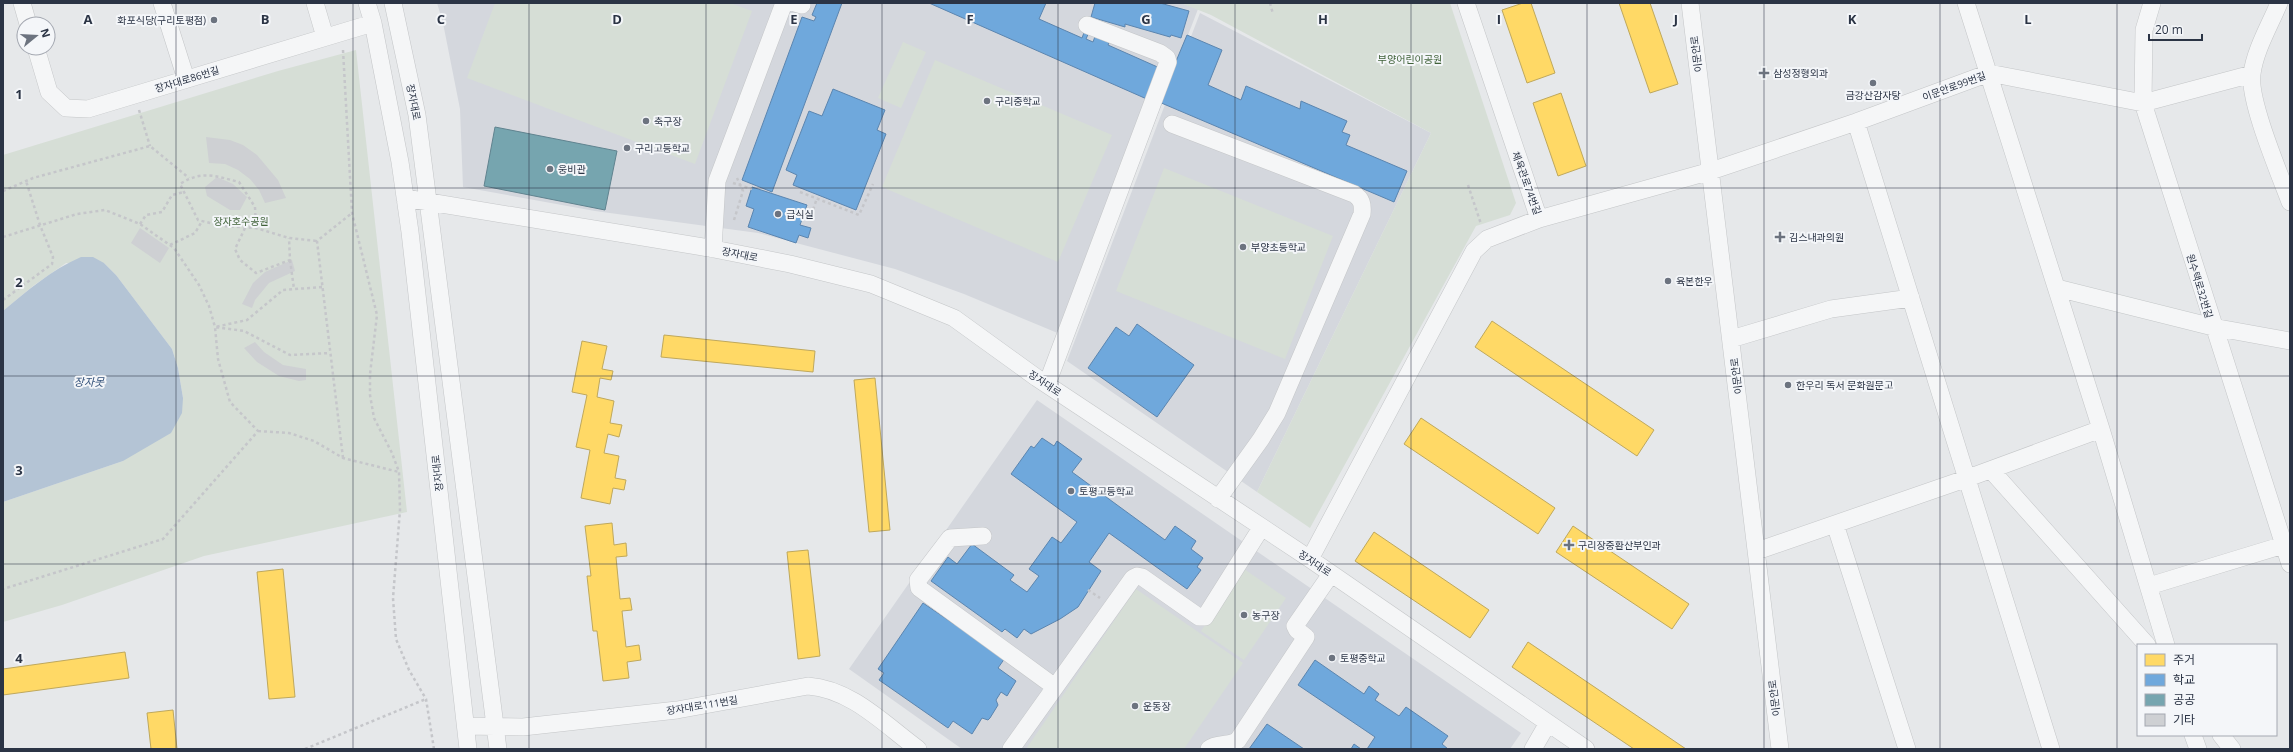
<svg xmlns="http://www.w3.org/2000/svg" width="2293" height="752" font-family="'Open Sans','Noto Sans KR',sans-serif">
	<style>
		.built { fill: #d4d7dd }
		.green { fill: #d6ded6 }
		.water { fill: #b4c4d5 }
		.homes { fill: #ffd966; stroke: #bfa85c }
		.schools { fill: #6fa8dc; stroke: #5b85af }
		.public { fill: #76a5af; stroke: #60838f }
		.building { fill: #ced0d3 }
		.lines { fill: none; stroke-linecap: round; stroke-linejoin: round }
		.minor-casing { stroke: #c4c6c8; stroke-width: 18 }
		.path { stroke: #c5c6ca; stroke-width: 2.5; stroke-dasharray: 3 3; stroke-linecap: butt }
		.minor { stroke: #f5f6f7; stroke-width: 17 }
		.grid { fill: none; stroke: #2b3445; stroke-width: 1; stroke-opacity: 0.55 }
		.poi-dot { fill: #6c737f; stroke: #f4f6f9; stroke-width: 1.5 }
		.labels { text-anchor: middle; stroke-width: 4; stroke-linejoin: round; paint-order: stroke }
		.poi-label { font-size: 10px; fill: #2b3445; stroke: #f4f6f9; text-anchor: start }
		.street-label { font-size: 10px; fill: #2b3445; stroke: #f4f6f9 }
		.park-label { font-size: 10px; fill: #3f6138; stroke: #f4f6f9 }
		.water-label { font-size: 11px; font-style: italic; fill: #34527a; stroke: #f4f6f9 }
		.grid-label { font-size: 13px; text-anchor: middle; font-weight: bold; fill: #2b3445; stroke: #f4f6f9; stroke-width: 4; stroke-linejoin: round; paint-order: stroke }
	</style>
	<rect width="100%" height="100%" fill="#e6e8ea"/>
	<!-- built -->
	<path class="built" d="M437,3H1181L1198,9L1072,339L964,294L895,269L758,233L595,211L463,187L460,109L443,23Z
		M1200,13L1431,133L1257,492L1067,361Z
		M1037,400L1521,733L1510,749H962L849,669Z"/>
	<!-- green -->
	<path class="green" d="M495,3H730L752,11L695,164L467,78Z
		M1181,3H1450L1516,203L1510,215L1476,226L1310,528L1257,492L1431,133L1211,15Z
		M903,42L926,52L901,108L878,98Z
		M356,50L407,512L204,556L62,605L3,622V502L123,461L183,398L178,368L172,349L116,275L104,263H66L33,286L3,311V155L278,71Z
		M935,60L1112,135L1058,262L882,187Z
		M1164,168L1333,236L1285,359L1116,291Z
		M1244,569L1286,598L1244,660L1201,631Z
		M1136,589L1243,663L1184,749H1026Z"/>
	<!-- water -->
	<path class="water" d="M81,257H93L104,263L116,275L172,349L178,368L183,398L182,413L171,433L123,461L3,502V311C27,291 51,270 81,257Z"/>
	<!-- homes -->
	<path class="homes" d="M1523,3H1531L1555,73L1527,83L1502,10Z
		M1619,3H1650L1678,84L1650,93Z
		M1561,93L1586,166L1558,176L1533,103Z
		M1492,321L1654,430L1637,456L1475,347Z
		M664,335L815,351L813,372L661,357Z
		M582,341L607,346L602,369L613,371L611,380L600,378L597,397L614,401L610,423L622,425L619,437L608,434L604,453L619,456L615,478L626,480L624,490L613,488L610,504L581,498L590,450L576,447L587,395L572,392Z
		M875,378L890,530L869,532L854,380Z
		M1421,418L1555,508L1538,534L1404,444Z
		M612,523L614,545L626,543L627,556L616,557L620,599L630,598L632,610L622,611L626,647L639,645L641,660L627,662L629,678L603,681L597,631H593L587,576H591L585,526Z
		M1573,526L1689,604L1672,629L1556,552Z
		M1374,532L1489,610L1470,638L1355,561Z
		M808,550L820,656L798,659L787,552Z
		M283,569L295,697L269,699L257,572Z
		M1528,642L1686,749H1634L1512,667Z
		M125,652L129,678L3,695V669Z
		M173,710L177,749H151L147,713Z"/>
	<!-- schools -->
	<path class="schools" d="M817,3H842L772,192L742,180L802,17L814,21L816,17L812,15Z
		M929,3H1046L1039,19L1082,38L1085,30L1089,32L1086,39L1093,42L1097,31L1111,38L1108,45L1162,69L1149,100Z
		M1095,3H1160L1189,11L1181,38L1171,35L1170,37L1125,24V27L1091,17Z
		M1187,35L1222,50L1208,85L1241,100L1246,86L1300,109L1301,101L1347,121L1342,132L1350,135L1346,145L1407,171L1394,202L1159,102Z
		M833,89L885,110L877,130L886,134L856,210L793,185L797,175L786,170L809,111L822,116Z
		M752,187L807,205L800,225L811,228L808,238L799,235L796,243L748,227L754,209L746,206Z
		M1137,324L1194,365L1157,417L1088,368L1116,327L1129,336Z
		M1042,438L1054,446L1057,441L1082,459L1072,472L1165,540L1175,526L1196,541L1191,549L1203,558L1197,567L1201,570L1187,589L1109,533L1089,562L1101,571L1078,607L1060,619L1031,634L1024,629L1017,638L1005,629L1002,632L931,581L948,557L957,564L972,544L1014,575L1010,580L1027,592L1039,576L1029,569L1052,537L1061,543L1077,522L1011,474L1031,446L1034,448Z
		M923,603L954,624L957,620L1005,658L998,668L1016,681L1007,696L1001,692L996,700L998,705L990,718L988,720L982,718L972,734L953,721L948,728L879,680L884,673L878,669Z
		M1315,660L1364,694L1369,686L1379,694L1375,700L1399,716L1406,707L1448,736L1442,744L1448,749H1367L1375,737L1298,685Z
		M1267,724L1304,749H1249Z
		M1354,744L1361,749H1351Z"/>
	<!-- public -->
	<path class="public" d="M495,127L617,151L605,210L484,186Z"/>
	<!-- building -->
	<path class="building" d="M206,137L230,140L243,145L257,155L278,180L286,198L265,203L259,190L250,179L238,170L225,164L209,163Z
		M217,177L233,184L247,197L240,210H230L207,196L205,187Z
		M140,228L169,248L160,263L131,243Z
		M292,260L295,271L269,283L255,300L252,308L242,304L253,283L265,272Z
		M255,342L264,352L283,365L306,369V380L299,381L279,376L257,362L244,348Z"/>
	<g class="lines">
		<defs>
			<path id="minor" d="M22,3L28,24
				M162,3L186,79
				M315,3L325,37
				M367,3L373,23L400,162L410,232L468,749
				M393,3L417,115L498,749
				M795,3L802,5
				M1466,3L1539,219L1711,171L1856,122L1989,73L2143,103L2252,74
				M1690,3L1780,749
				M1966,3L2101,429L2166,645
				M2152,3L2144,30L2143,103L2290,564
				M2279,3C2270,25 2255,50 2252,74C2248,100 2280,175 2290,202
				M36,48L49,92L66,108L88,109L373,23
				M1856,122L2051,749
				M1172,124L1354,194C1362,199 1363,205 1362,214L1277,413L1261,439L1218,499
				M405,198L709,248L790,264L871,284L954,318L1037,378L1310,559L1586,749
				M713,249L717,181L784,3
				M2057,288L2213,327L2290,341
				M1731,339L1831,309L1911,298
				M1047,384L1168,62L1167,58L1160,53L1087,25
				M1991,470L2147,645
				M1835,524L1907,749
				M983,536L950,538L918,580L919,588L1055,687
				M1757,551L1968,478L2101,429
				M1310,559L1474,251L1487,239L1539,219
				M2149,586L2290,543
				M466,726L523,727L677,710L808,686C851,689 884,724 918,749
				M2193,735L2198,749
				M2221,735L2232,749
				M1011,749L1133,578L1137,576L1142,577L1199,617H1205L1261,528
				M1209,749C1217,742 1230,747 1238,740L1306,637L1297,630L1295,626L1331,574
				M1533,749L1548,723"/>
		</defs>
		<!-- minor casing -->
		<use href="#minor" class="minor-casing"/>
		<!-- path -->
		<path class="path" d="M1270,3L1273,14
			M343,50L352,213L377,315L370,374V395L374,418L392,453L399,472L400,510L393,598L396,639L409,670L426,699L434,749
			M139,110L150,146
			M733,183L752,189
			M1468,185L1481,224
			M3,191L33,178L150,146L189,178
			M800,192L859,215L873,184
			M802,219H810L817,198
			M734,220L743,191L737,178
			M140,224L146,215L162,212L172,195L184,192
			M245,228L235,249L240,260L256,273L290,260L289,238
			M256,228L255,207L239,182C215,176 202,170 180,184L198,220L222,226L256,228L289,238L317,241
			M3,237L77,214L105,210L140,224L174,248L199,285L209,306L215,327L218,359L230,402L258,431L163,539L3,589
			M170,245L195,233L202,221
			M290,260L294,289
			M322,287L283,290L247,320L215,327L244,331L290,355L330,353
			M3,300L52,264L53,257L40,225L26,181
			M258,431L289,433L314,441L343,458L399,472
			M343,458L317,241L352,213
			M1088,590L1100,598
			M305,749L426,699"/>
		<!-- minor -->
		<use href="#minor" class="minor"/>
	</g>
	<!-- grid -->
	<path class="grid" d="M176,3V749M353,3V749M529,3V749M706,3V749M882,3V749M1058,3V749M1235,3V749M1411,3V749M1587,3V749M1764,3V749M1940,3V749M2117,3V749M3,188H2290M3,376H2290M3,564H2290"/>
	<!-- markers -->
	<g class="poi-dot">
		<circle cx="214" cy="20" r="4"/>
		<path d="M1762 67h4v4h4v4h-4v4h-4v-4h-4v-4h4z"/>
		<circle cx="1873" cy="83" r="4"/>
		<circle cx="987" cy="101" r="4"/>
		<circle cx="646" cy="121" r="4"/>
		<circle cx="627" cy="148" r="4"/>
		<circle cx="550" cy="169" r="4"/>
		<circle cx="778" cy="214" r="4"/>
		<path d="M1778 231h4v4h4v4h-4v4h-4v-4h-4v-4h4z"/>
		<circle cx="1243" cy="247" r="4"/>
		<circle cx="1668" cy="281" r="4"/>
		<circle cx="1788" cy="385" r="4"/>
		<circle cx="1071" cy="491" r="4"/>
		<path d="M1567 539h4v4h4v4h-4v4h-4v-4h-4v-4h4z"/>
		<circle cx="1244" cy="615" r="4"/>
		<circle cx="1332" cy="658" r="4"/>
		<circle cx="1135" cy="706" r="4"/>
	</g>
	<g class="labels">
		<!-- poi labels -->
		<g class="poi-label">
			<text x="206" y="24" text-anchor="end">화포식당(구리토평점)</text>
			<text x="1773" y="77">삼성정형외과</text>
			<text x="1873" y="99" text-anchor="middle">금강산감자탕</text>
			<text x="995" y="105">구리중학교</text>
			<text x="654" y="125">축구장</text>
			<text x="635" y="152">구리고등학교</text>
			<text x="558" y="173">웅비관</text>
			<text x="786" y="218">급식실</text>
			<text x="1789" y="241">김스내과의원</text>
			<text x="1251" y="251">부양초등학교</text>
			<text x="1676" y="285">육본한우</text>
			<text x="1796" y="389">한우리 독서 문화원문고</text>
			<text x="1079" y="495">토평고등학교</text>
			<text x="1578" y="549">구리장중환산부인과</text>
			<text x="1252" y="619">농구장</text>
			<text x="1340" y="662">토평중학교</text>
			<text x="1143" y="710">운동장</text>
		</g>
		<!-- street labels -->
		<g class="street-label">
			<text transform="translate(1696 54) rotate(-97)" y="4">이문안로</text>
			<text transform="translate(187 79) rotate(-17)" y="4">장자대로86번길</text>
			<text transform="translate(1954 86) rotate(-20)" y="4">이문안로99번길</text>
			<text transform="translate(414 102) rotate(79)" y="4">장자대로</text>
			<text transform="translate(1527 183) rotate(70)" y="4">체육관로74번길</text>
			<text transform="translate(740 254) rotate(11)" y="4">장자대로</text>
			<text transform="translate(2200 286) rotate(73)" y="4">원수택로32번길</text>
			<text transform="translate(1736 376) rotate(-97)" y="4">이문안로</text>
			<text transform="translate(1045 383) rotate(34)" y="4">장자대로</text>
			<text transform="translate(437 473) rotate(-96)" y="4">장자대로</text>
			<text transform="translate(1315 563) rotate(34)" y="4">장자대로</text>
			<text transform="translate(1774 698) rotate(-97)" y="4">이문안로</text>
			<text transform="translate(702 705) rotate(-9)" y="4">장자대로111번길</text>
		</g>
		<!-- park labels -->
		<g class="park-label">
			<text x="1410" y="63">부양어린이공원</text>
			<text x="241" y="225">장자호수공원</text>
		</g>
		<!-- water labels -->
		<g class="water-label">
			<text x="89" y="386">장자못</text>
		</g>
	</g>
	<g class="grid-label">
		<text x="88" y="24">A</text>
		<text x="265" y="24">B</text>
		<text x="441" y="24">C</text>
		<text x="617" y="24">D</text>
		<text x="794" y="24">E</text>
		<text x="970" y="24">F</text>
		<text x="1146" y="24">G</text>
		<text x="1323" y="24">H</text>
		<text x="1499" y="24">I</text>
		<text x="1676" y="24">J</text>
		<text x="1852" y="24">K</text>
		<text x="2028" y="24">L</text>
		<text x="19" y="99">1</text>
		<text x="19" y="287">2</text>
		<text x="19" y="475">3</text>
		<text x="19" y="663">4</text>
	</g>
	<!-- border -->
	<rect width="2293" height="752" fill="none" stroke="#2b3445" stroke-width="8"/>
	<!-- legend -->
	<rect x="2137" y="644" width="140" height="92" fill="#f4f6f9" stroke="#a4a8b1"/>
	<rect x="2145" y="654" width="20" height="12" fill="#ffd966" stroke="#a4a8b1"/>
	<text x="2173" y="664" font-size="12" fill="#2b3445">주거</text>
	<rect x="2145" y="674" width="20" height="12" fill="#6fa8dc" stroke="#a4a8b1"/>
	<text x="2173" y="684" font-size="12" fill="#2b3445">학교</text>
	<rect x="2145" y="694" width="20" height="12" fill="#76a5af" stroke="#a4a8b1"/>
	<text x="2173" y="704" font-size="12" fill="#2b3445">공공</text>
	<rect x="2145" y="714" width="20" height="12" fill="#ced0d3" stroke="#a4a8b1"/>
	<text x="2173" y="724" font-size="12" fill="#2b3445">기타</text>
	<!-- north arrow -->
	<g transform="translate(36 36) rotate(72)"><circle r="19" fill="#f4f6f9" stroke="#a4a8b1"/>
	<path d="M0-3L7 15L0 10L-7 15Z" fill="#6c737f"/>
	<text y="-6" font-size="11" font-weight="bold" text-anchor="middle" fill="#2b3445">N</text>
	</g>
	<!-- scale -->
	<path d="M2149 34v6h53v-6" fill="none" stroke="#2b3445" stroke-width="2"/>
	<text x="2155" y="34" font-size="12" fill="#2b3445" stroke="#f4f6f9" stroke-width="3" paint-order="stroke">20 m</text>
</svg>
